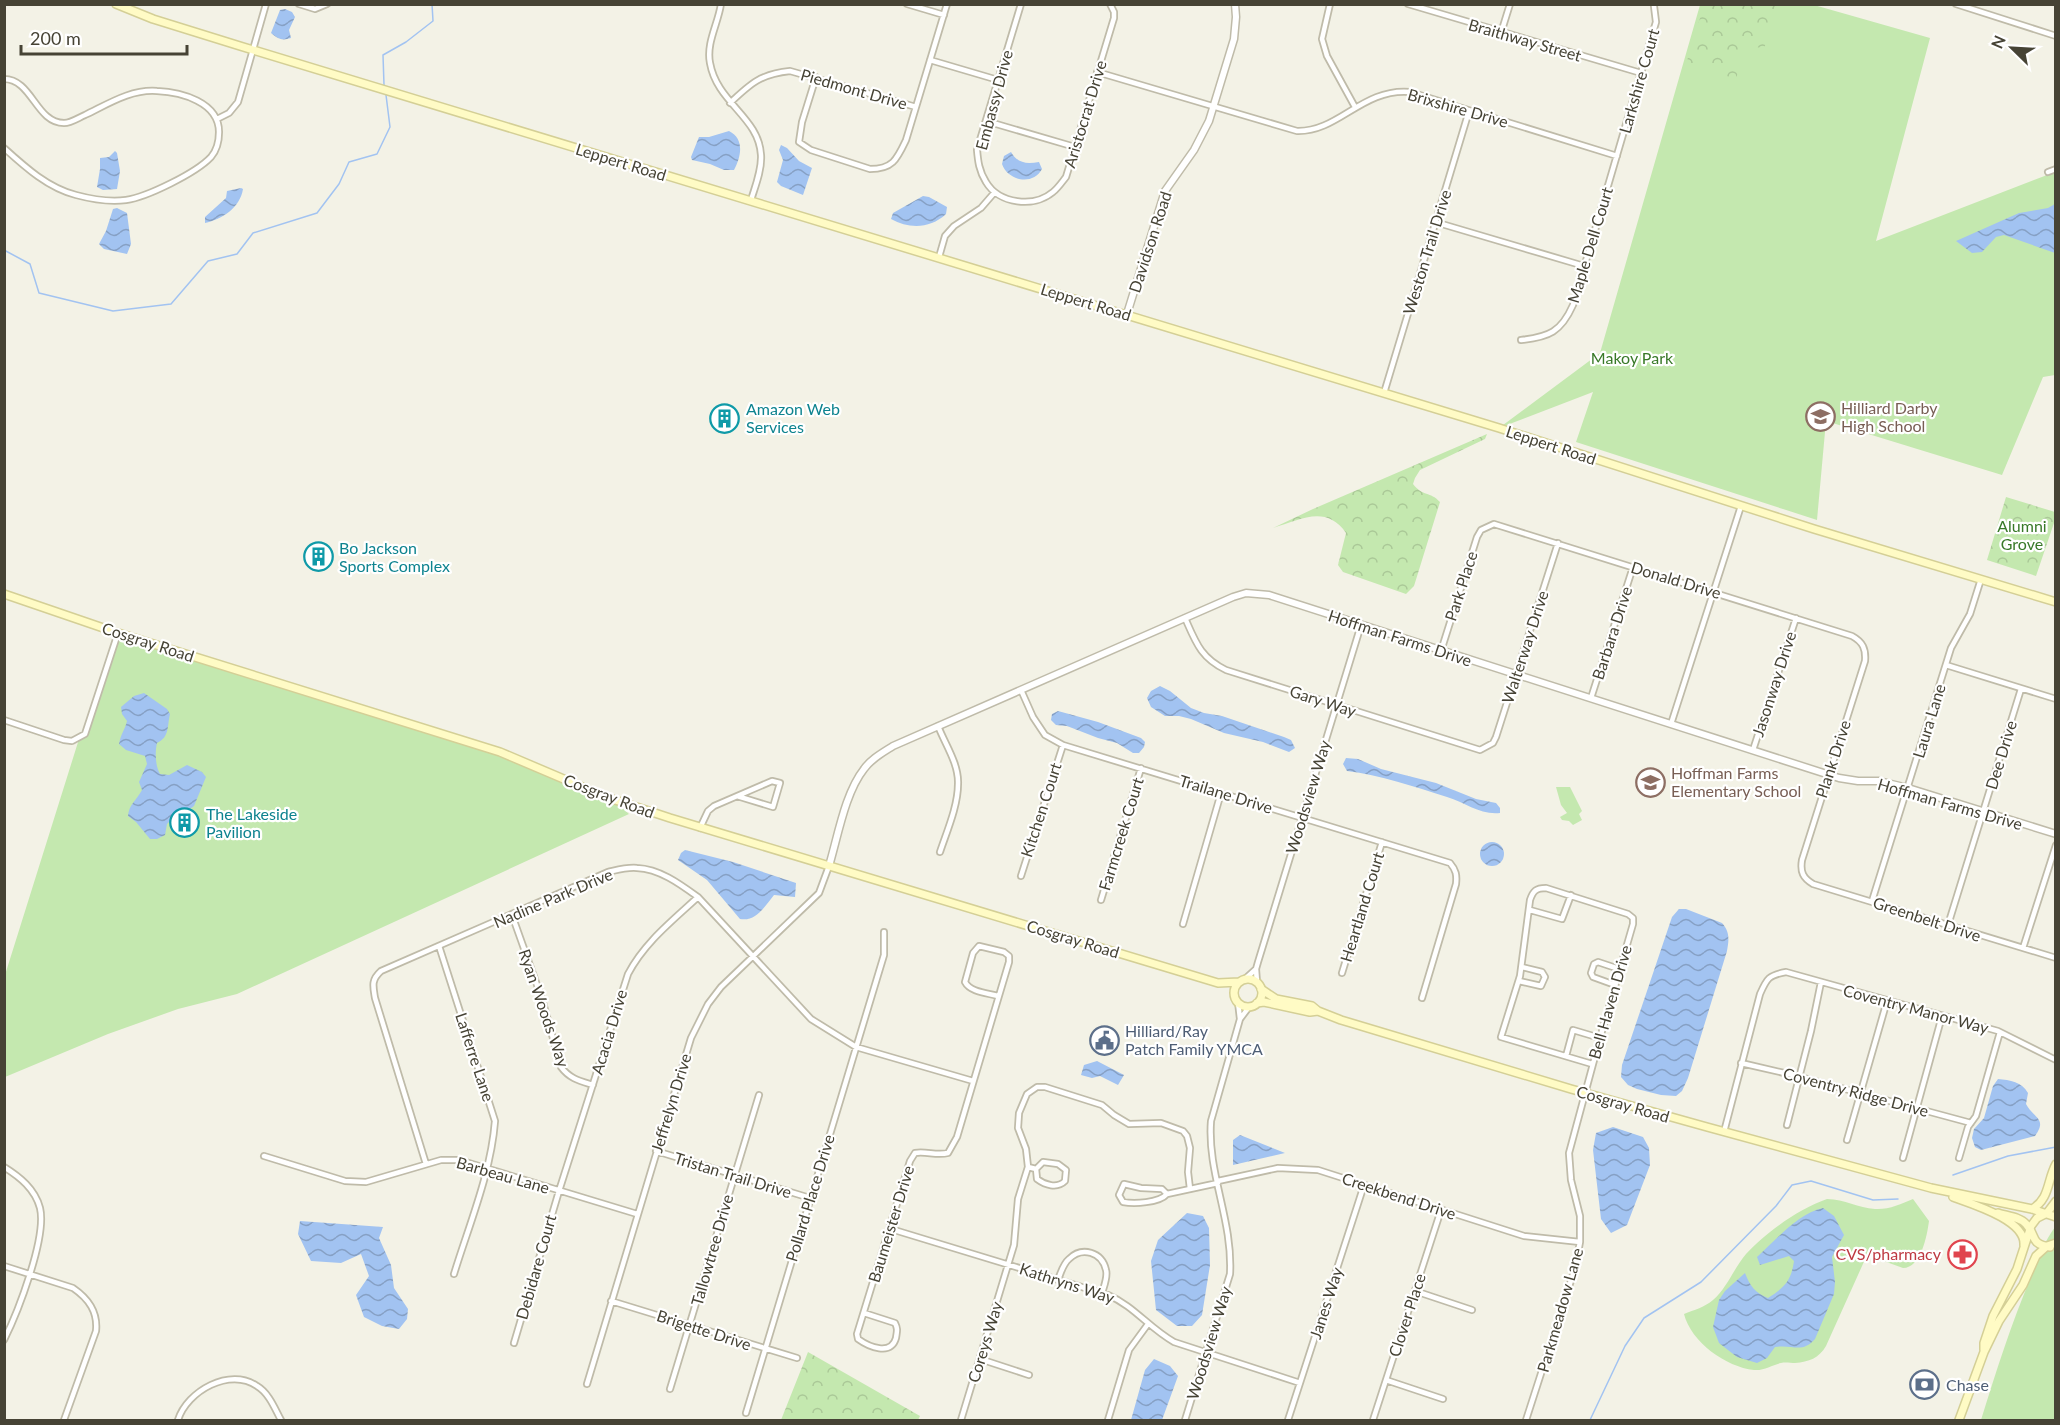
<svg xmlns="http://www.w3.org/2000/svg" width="2060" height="1425" font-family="Lato,sans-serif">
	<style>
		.green { fill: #c4e8af }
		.forest { fill: url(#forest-crowns) }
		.water { fill: url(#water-waves) }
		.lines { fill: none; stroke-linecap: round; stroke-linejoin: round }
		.stream { stroke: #a2c3f1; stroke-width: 1.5 }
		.minor-casing { stroke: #bfbba9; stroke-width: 8 }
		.tertiary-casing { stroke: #bfbba9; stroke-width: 9 }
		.secondary-casing { stroke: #d4cf96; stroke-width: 10 }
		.minor { stroke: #fff; stroke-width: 4.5 }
		.tertiary { stroke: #fff; stroke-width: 6 }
		.secondary { stroke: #fffbc5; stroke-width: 7 }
		.labels { text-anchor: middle; stroke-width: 4.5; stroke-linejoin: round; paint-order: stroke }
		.street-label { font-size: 16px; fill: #464335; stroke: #fff }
		.park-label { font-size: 16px; fill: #387928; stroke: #fff }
		.education-label { font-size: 16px; fill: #785e54; stroke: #fff; text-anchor: start }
		.culture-label { font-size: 16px; fill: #0d838f; stroke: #fff; text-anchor: start }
		.service-label { font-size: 16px; fill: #4e5e75; stroke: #fff; text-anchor: start }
		.health-label { font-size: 16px; fill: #be3a42; stroke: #fff; text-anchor: end }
	</style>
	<defs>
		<pattern id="forest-crowns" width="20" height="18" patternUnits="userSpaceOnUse" patternTransform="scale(1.5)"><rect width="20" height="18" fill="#c4e8af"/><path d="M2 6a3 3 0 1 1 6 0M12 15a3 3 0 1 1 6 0" fill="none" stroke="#aac897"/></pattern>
		<pattern id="water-waves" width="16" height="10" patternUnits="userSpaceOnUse" patternTransform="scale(1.5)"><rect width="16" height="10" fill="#a2c3f1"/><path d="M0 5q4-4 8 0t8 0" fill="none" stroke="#86a0c4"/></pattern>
	</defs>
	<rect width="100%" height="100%" fill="#f3f2e6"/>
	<!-- green -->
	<path class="green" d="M1700,5H1814L1930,38L1876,241L2055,172V375L2043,377L2002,475L1826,421L1817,520L1576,442L1593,392L1499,428L1600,353Z
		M118,633L500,752L614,801L629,814L237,994L178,1009L108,1034L5,1077V975L79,739L85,734Z
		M1556,787H1570L1582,811L1579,814L1582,820L1573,825L1569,821L1562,820L1560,817L1567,813L1561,805Z
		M1827,1199C1845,1199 1858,1208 1875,1209C1888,1210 1901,1204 1913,1199L1929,1221C1927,1236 1921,1268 1903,1268L1867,1255L1826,1346C1819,1358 1809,1362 1795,1363C1791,1363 1785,1362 1781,1363C1772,1365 1764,1371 1754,1370C1726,1367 1691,1342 1684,1314C1694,1310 1705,1307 1713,1300C1727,1288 1734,1268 1746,1254C1765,1233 1800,1208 1827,1199Z
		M2055,1227V1420H1981C1996,1372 2011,1324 2031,1277C2038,1259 2044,1242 2055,1227Z"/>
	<!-- forest -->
	<path class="forest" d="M1704,5H1777L1764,49L1746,44L1736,79L1686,64Z
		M1487,434L1485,439L1420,470L1415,478L1413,484C1423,497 1430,491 1440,502L1414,586L1406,594L1343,572L1338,565L1346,533C1326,504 1300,520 1273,528L1313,509Z
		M2006,497L2055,512V520L2036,576L1987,560Z
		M808,1352L920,1416L918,1420H781Z"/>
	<!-- water -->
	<path class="water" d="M285,9L292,12L295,17L289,30L291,38C282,41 278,39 271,33L280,10Z
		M729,131C745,139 741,157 734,170H724L710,164L692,160L691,157L699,137H709Z
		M781,145L787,148L799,161L812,168L803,195L781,186L777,182L783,160L779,150Z
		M115,151L117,153L120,171L117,189L103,190L97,187L100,169V158L109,157Z
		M1011,152C1018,164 1027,164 1039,162L1042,169C1033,186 1008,181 1002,164L1004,156Z
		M241,188L243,189C240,208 222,219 205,223V217L226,198L227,191Z
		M923,196L929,197L947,207L946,214C930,229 909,229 891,219L893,213Z
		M2055,204V253L2004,235L1996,237L1982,252L1972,253L1956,241L2019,213L2048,208Z
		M117,208L127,213L131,244L127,254L104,249L99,244L106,231L113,209Z
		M1160,686L1170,691L1191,708L1204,713L1222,716L1284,737L1291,740L1295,748L1289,752L1263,742L1224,733L1191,719L1179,716H1165L1151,707L1147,698L1151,691Z
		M144,693L167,709L170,714C167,726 170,737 157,743C155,752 155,765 160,774L169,775L187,765L202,772L206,777L194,806L175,820H171L167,824L165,835L157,839H150L136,822L128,816C129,804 136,801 142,790L139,782L147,764L145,756L126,750L119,744C121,733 125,730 127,721L122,714L121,707L134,696Z
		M1058,711L1098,722L1141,738L1145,742L1144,747L1139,753H1133L1117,743L1098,738L1067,726L1056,725L1051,720L1052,714Z
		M1346,758L1358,759L1381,769L1436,783L1476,799L1496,803L1500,808V813C1480,815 1466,803 1447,797C1416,787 1379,775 1347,771L1343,764Z
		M1480 854a12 12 0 1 1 24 0a12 12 0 1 1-24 0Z
		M685,850L733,862L796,883L795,897L774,895C765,906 756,922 740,919L707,880L678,860L681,853Z
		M1679,909H1686L1722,923C1730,932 1729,940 1727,951L1688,1078L1682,1091L1676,1096L1661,1095L1637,1089L1628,1085L1621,1077L1622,1065L1672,917Z
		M1097,1061L1124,1075L1118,1085L1100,1076L1092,1078L1081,1075L1084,1065Z
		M1998,1079C2010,1080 2022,1082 2028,1093L2026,1104C2033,1118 2048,1118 2035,1136L1981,1150L1975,1147L1972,1138L1974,1129L1984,1118L1993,1086Z
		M1613,1127L1643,1137L1649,1148L1650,1165L1627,1225L1611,1233L1601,1219L1593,1150L1596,1133Z
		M1240,1135L1285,1153L1233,1165V1140Z
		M1823,1208L1834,1216L1844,1235L1832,1257L1835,1282L1834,1294L1815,1339C1802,1354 1793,1344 1775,1347L1767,1358L1757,1363L1737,1357L1719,1343L1713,1327L1719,1300L1725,1291L1745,1273C1750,1286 1755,1293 1768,1298C1785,1287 1791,1281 1794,1261L1789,1256L1760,1265L1757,1257C1776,1240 1797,1214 1823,1208Z
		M1187,1213L1203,1216L1209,1228L1210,1265L1202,1315L1192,1326H1177L1156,1310L1151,1261L1158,1240Z
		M300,1221L383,1227L379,1238L391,1265L394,1288L408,1309L407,1319L399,1329L382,1326L364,1317L356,1295L369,1276L361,1254L341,1263L311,1261L298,1234Z
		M1154,1359L1170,1366L1178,1376L1162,1420H1131L1145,1370Z"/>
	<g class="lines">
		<!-- stream -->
		<path class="stream" d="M384,85L383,55L406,42L433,21L432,4
			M4,250L30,264L39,293L113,311L171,304L208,261L237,254L253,233L317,213L339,184L349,162L377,154L390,127L386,95
			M1953,1175L2008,1156L2056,1147
			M1590,1420L1625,1346L1644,1318L1701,1282L1776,1206L1792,1185L1811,1181L1873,1200L1898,1199"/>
		<defs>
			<path id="minor" d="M299,4L315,9L327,4
				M721,4C718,24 706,43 710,63C717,103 759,117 761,155C762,170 755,187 751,200
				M907,4L944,15
				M1021,4L977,150C978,161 979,171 986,182C999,204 1034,208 1053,192C1058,188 1062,182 1066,177L1114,18V12L1110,4
				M1330,4L1322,39L1327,56L1355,107
				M1408,4L1641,73
				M1956,4L2056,36
				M1501,33L1510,4
				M930,60L998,80
				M1097,72L1297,131C1339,132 1362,88 1410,92L1617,156
				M816,77L802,122L799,142L811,150L870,169C893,169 897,159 906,140L947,4
				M4,79C32,79 36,123 64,123C71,123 78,118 85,115C108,104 131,89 157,91C181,92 219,102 219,132C219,141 217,150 211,157C196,173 147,197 126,200C111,202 91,199 76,195C48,188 25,167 4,148
				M730,103C751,83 761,74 790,71L916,107
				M217,119L229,113L238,102L266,4
				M986,121L1075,147
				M2048,172L2056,169
				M1435,222L1584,266
				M939,257L945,236L954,226L981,208L994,193
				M1521,340C1549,337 1561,332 1573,305L1656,22L1654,6
				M1384,393L1469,111
				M1185,618C1196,643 1201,658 1226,670L1480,750L1493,743L1496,737L1558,543
				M1441,651L1477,537L1481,530L1494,524L1852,636C1863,642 1866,649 1865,661L1802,860C1800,872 1803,878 1813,884L2056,958
				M1946,665L2056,699
				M1021,690L1033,717L1045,735L1063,745L1450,863C1456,870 1457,875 1456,884L1422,998
				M1591,698L1633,567
				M4,720L64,740L72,741L85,734L118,633
				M1671,724L1741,506
				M938,726C945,744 959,764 958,784C958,806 947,831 940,852
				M1753,750L1796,618
				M700,828L708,811L714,806L772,781L780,783L773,807L737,796
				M1021,876L1063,745
				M1101,900L1141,768
				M1872,901L1951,648L1970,614L1981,579
				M1530,910L1562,919L1571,895
				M512,915L542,999L561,1067C570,1079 580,1081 593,1085
				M1183,924L1221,793
				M1948,925L2021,689
				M439,946L495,1121C491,1173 469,1225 454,1274
				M2023,948L2056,845
				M1342,973L1382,842
				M1245,979L1256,969
				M1519,981L1541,986L1545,977L1542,972L1522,967
				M1257,982L1256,969L1258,962L1361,625
				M1615,985L1593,977L1591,973L1594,964L1598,962L1619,969
				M1238,1002L1240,1019
				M1566,1056L1573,1030L1600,1038
				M1741,1063L1793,1075L1971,1123
				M1787,1125L1811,1031L1821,982
				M1724,1132L1760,994C1767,978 1769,975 1786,972L1998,1031L2056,1060
				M1847,1140L1887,1001
				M656,1151L810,1198
				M264,1156L345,1181L366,1182L441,1160H459L637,1214
				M1903,1158L1942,1016
				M1959,1158L1968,1127L1976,1116L2000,1032
				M426,1164L375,998C373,986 371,980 381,971L608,872C617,870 627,867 637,868C660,869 680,884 698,897L811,1019L856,1047L973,1081
				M4,1167C20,1177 35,1189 40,1208C47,1237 18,1312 4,1340
				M1028,1167L1036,1169L1043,1162L1058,1164L1066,1170L1065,1181C1057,1189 1045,1185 1037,1179L1036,1169
				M1218,1181L1278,1168L1318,1170L1524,1236L1580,1242
				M1167,1194L1162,1189L1141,1188L1124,1184L1119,1195L1123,1202C1134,1204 1159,1203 1167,1194L1218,1183
				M891,1229L1108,1295C1134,1306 1149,1328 1174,1342L1300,1383
				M4,1266L73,1288C89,1299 98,1312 96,1331L64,1420
				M1058,1280C1061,1272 1063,1264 1069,1259C1082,1246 1102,1252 1106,1270C1108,1277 1104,1286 1102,1293
				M1415,1291L1472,1310
				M611,1301L797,1358
				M864,1313L895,1323C898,1329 897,1331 896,1338C891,1356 869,1347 858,1339L857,1334L910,1161L915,1153C926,1151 937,1156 948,1153L957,1137L1009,962V956L1004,952L979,946L973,953L965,982C970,992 987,993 998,996
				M514,1343L559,1191L628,974C644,943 672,921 698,897
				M980,1359L1029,1375
				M1386,1380L1443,1399
				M587,1384L691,1038L708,1004L721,987L819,893L829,866
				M670,1389L759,1095
				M746,1413L884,955V932
				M178,1420C187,1391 230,1367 257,1386C269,1393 275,1409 281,1420
				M961,1420L1014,1245L1018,1199L1028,1167L1026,1149L1018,1128L1019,1113L1027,1094L1037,1087H1045L1102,1105L1114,1115L1129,1124L1161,1123L1183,1131L1187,1136L1190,1148L1188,1172L1190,1189
				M1108,1420L1129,1350L1148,1324
				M1185,1420L1230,1274C1233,1220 1207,1173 1211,1121L1240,1019L1249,1007
				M1288,1420L1364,1185
				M1373,1420L1441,1210
				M1526,1420L1575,1268L1580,1242V1216L1571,1180L1569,1153L1600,1038L1633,924V918L1628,914L1546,888C1536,888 1533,891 1530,900L1520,976L1501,1037L1592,1064"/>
			<path id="tertiary" d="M1127,314L1165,191L1194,150L1209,121L1234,39L1236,17L1235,4
				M829,866C838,836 845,793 864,769C871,759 882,753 893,746L1233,597L1246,593L1269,595L1839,778L1858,781H1879L1908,788L2056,834"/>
			<path id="secondary" d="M116,4L153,19L240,46L1499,428L1814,529L2056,602
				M4,594L118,633L500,752L606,797L670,818L1218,983L1239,982
				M1234 993a14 14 0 1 1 28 0a14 14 0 1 1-28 0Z
				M1261,989L1276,999L1312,1006L1318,1011L1341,1020L1571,1089L1707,1127L1931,1188L2032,1209L2056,1217
				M1257,1003L1264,1002L1310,1012L1318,1011
				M1953,1197C1972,1204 2026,1220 2024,1245
				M2032,1209C2050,1199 2047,1180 2056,1164
				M1998,1213C2007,1216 2020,1217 2026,1224C2037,1235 2029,1244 2050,1247
				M1984,1350V1343L1993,1316L2017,1269L2031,1226L2037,1218L2047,1213L2056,1201
				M1959,1420L1984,1352L1999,1321L2023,1285L2036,1256L2047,1246L2056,1243"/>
		</defs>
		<!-- minor casing -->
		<use href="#minor" class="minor-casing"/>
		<!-- tertiary casing -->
		<use href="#tertiary" class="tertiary-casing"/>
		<!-- secondary casing -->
		<use href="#secondary" class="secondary-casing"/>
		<!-- minor -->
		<use href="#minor" class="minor"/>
		<!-- tertiary -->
		<use href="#tertiary" class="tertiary"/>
		<!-- secondary -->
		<use href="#secondary" class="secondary"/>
	</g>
	<!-- icons -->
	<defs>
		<symbol id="school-ring" viewBox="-11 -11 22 22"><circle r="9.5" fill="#fff" stroke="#8d6e63" stroke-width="1.5"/><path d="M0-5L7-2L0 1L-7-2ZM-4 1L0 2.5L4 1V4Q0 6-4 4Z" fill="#8d6e63"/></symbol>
		<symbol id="building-ring" viewBox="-11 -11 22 22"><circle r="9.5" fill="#fff" stroke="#0f9aa8" stroke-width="1.5"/><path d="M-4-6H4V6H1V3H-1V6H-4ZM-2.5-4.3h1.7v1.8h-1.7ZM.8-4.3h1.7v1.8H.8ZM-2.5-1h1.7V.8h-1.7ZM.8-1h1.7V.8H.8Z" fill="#0f9aa8"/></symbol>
		<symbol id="civic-ring" viewBox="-11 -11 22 22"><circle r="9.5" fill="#fff" stroke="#5c6f8a" stroke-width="1.5"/><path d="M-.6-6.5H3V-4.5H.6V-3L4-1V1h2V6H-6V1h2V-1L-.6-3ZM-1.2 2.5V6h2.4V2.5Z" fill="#5c6f8a"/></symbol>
		<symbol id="pharmacy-ring" viewBox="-11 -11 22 22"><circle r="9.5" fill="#fff" stroke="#e0444e" stroke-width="1.5"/><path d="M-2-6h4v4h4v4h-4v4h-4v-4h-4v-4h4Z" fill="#e0444e"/></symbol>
		<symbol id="bank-ring" viewBox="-11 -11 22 22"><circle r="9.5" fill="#fff" stroke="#5c6f8a" stroke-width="1.5"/><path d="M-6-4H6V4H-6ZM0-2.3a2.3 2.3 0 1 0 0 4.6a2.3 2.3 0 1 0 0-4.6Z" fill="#5c6f8a"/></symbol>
	</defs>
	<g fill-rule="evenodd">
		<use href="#school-ring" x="1804" y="400" width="33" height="33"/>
		<use href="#building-ring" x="708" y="402" width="33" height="33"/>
		<use href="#building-ring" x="302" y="540" width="33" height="33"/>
		<use href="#school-ring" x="1634" y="766" width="33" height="33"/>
		<use href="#building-ring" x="168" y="806" width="33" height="33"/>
		<use href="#civic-ring" x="1088" y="1024" width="33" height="33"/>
		<use href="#pharmacy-ring" x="1946" y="1238" width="33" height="33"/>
		<use href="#bank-ring" x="1908" y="1368" width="33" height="33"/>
	</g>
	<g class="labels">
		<!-- street labels -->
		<g class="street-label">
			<text transform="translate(1525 40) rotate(16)" y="6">Braithway Street</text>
			<text transform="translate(1639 81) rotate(-74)" y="6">Larkshire Court</text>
			<text transform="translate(854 89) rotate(16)" y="6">Piedmont Drive</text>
			<text transform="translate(994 100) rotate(-75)" y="6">Embassy Drive</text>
			<text transform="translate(1458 108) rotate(16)" y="6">Brixshire Drive</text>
			<text transform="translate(1085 114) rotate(-73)" y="6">Aristocrat Drive</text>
			<text transform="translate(621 162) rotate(17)" y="6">Leppert Road</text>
			<text transform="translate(1150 242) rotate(-72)" y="6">Davidson Road</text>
			<text transform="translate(1590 245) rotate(-73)" y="6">Maple Dell Court</text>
			<text transform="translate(1427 252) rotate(-73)" y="6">Weston Trail Drive</text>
			<text transform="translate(1086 302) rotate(17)" y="6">Leppert Road</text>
			<text transform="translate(1551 445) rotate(18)" y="6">Leppert Road</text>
			<text transform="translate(1676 580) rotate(17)" y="6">Donald Drive</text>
			<text transform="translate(1461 586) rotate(-72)" y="6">Park Place</text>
			<text transform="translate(1612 633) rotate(-72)" y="6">Barbara Drive</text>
			<text transform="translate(1400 638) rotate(18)" y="6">Hoffman Farms Drive</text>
			<text transform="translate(148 642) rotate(18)" y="6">Cosgray Road</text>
			<text transform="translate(1525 647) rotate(-72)" y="6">Walterway Drive</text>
			<text transform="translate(1774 684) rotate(-72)" y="6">Jasonway Drive</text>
			<text transform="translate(1323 701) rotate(18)" y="6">Gary Way</text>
			<text transform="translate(1929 721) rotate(-73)" y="6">Laura Lane</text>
			<text transform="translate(2001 755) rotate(-73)" y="6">Dee Drive</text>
			<text transform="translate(1833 759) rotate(-72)" y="6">Plank Drive</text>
			<text transform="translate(1226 794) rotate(17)" y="6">Trailane Drive</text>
			<text transform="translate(609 796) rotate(21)" y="6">Cosgray Road</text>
			<text transform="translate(1308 797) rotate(-73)" y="6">Woodsview Way</text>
			<text transform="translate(1950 804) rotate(16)" y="6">Hoffman Farms Drive</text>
			<text transform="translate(1041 810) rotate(-72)" y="6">Kitchen Court</text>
			<text transform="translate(1121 834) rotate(-73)" y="6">Farmcreek Court</text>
			<text transform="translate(553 898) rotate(-23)" y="6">Nadine Park Drive</text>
			<text transform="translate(1362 907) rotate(-73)" y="6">Heartland Court</text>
			<text transform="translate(1927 919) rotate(18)" y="6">Greenbelt Drive</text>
			<text transform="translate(1073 939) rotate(17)" y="6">Cosgray Road</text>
			<text transform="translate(1610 1002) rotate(-74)" y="6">Bell Haven Drive</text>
			<text transform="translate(544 1008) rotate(71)" y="6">Ryan Woods Way</text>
			<text transform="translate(1916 1009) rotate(15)" y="6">Coventry Manor Way</text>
			<text transform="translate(609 1032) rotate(-73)" y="6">Acacia Drive</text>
			<text transform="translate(475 1057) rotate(72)" y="6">Lafferre Lane</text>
			<text transform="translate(1856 1092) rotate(15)" y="6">Coventry Ridge Drive</text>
			<text transform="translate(671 1103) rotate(-73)" y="6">Jeffrelyn Drive</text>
			<text transform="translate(1623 1104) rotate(16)" y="6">Cosgray Road</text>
			<text transform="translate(503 1175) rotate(16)" y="6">Barbeau Lane</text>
			<text transform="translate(733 1175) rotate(17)" y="6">Tristan Trail Drive</text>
			<text transform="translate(1399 1196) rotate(18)" y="6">Creekbend Drive</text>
			<text transform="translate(810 1198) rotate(-73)" y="6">Pollard Place Drive</text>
			<text transform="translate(891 1224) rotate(-73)" y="6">Baumeister Drive</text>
			<text transform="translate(712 1250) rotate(-74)" y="6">Tallowtree Drive</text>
			<text transform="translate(536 1267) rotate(-74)" y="6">Debidare Court</text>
			<text transform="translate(1067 1283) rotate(18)" y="6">Kathryns Way</text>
			<text transform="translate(1326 1303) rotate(-72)" y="6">Janes Way</text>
			<text transform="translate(1560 1310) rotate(-74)" y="6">Parkmeadow Lane</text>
			<text transform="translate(1407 1315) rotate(-72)" y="6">Clover Place</text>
			<text transform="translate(704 1330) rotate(18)" y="6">Brigette Drive</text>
			<text transform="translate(985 1342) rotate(-73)" y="6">Coreys Way</text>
			<text transform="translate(1209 1343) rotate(-73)" y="6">Woodsview Way</text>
		</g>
		<!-- park labels -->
		<g class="park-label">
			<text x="1632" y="364">Makoy Park</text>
			<text x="2022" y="532">Alumni<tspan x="2022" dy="18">Grove</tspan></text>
		</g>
		<!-- education labels -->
		<g class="education-label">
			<text x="1841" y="414">Hilliard Darby<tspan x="1841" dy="18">High School</tspan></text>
			<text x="1671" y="779">Hoffman Farms<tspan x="1671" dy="18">Elementary School</tspan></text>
		</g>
		<!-- culture labels -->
		<g class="culture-label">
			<text x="746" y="415">Amazon Web<tspan x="746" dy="18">Services</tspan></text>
			<text x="339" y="554">Bo Jackson<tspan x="339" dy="18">Sports Complex</tspan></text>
			<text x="206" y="820">The Lakeside<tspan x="206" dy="18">Pavilion</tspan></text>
		</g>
		<!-- service labels -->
		<g class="service-label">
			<text x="1125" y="1037">Hilliard/Ray<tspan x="1125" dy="18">Patch Family YMCA</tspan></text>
			<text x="1946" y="1391">Chase</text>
		</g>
		<!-- health labels -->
		<g class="health-label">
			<text x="1941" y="1260">CVS/pharmacy</text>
		</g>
	</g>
	<!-- border -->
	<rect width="2060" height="1425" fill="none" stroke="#464335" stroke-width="12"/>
	<!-- north arrow -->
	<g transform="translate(2012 48) rotate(294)" stroke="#ffffff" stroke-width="4.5" paint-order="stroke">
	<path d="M0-4.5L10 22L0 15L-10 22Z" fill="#464335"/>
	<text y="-9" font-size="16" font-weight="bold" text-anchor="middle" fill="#464335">N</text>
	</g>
	<!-- scale -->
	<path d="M21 45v9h166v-9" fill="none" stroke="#464335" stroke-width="3"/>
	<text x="30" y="45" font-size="18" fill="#464335" stroke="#ffffff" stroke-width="4.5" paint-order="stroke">200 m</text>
</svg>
